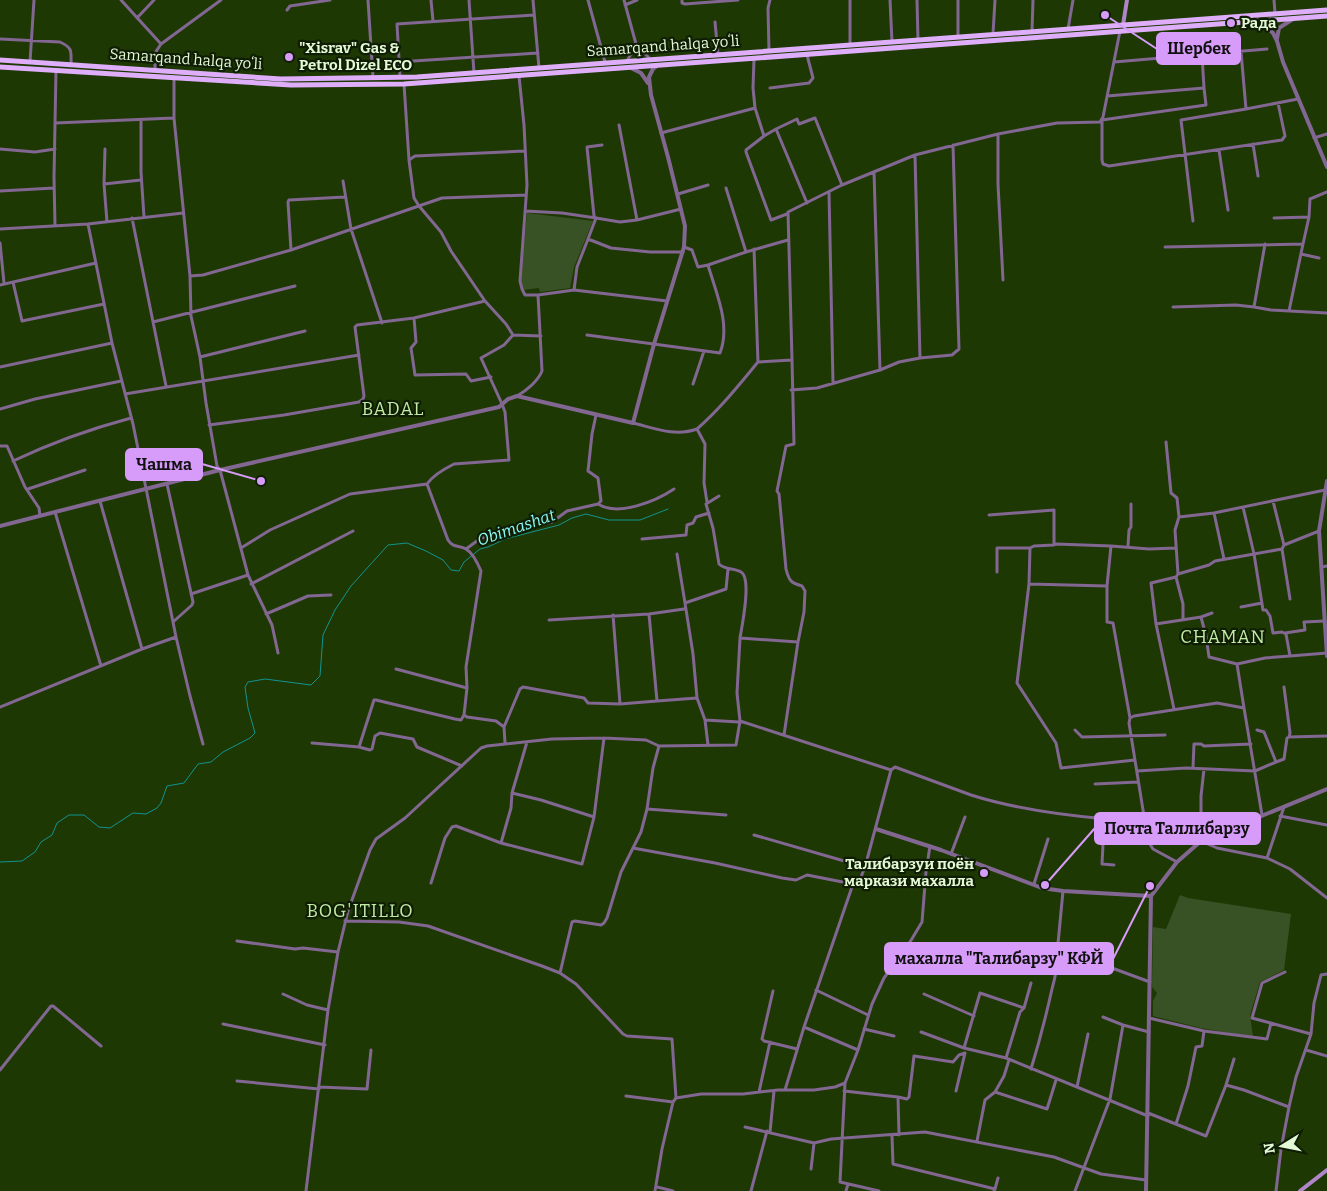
<svg xmlns="http://www.w3.org/2000/svg" width="1327" height="1191" font-family="Bitter,serif">
	<style>
		.green { fill: #395225 }
		.lines { fill: none; stroke-linecap: round; stroke-linejoin: round }
		.stream { stroke: #129391; stroke-width: 1 }
		.minor { stroke: #826792; stroke-width: 3 }
		.tertiary { stroke: #826792; stroke-width: 4 }
		.secondary { stroke: #b185c9; stroke-width: 4 }
		.trunk { stroke: #deaefa; stroke-width: 5 }
		.poi-dot { fill: #d79bf9; stroke: #0e1d03; stroke-width: 2 }
		.labels { text-anchor: middle; stroke-width: 4.5; stroke-linejoin: round; paint-order: stroke }
		.poi-label { font-size: 15px; font-weight: bold; fill: #e4fad6; stroke: #0e1d03; text-anchor: start }
		.street-label { font-size: 15px; fill: #e4fad6; stroke: #0e1d03 }
		.water-label { font-size: 16px; font-style: italic; fill: #89faf7; stroke: #0e1d03 }
		.quarter-label { font-size: 18px; letter-spacing: 1px; fill: #c2eca5; stroke: #0e1d03 }
		.leader { fill: none; stroke: #d79bf9; stroke-width: 2 }
		.callout-dot { fill: #d79bf9; stroke: #0e1d03; stroke-width: 2 }
		.callout { fill: #d79bf9; stroke: #d79bf9; stroke-width: 2 }
		.callout-label { font-size: 16px; text-anchor: middle; font-weight: bold; fill: #111 }
	</style>
	<rect width="100%" height="100%" fill="#1e3803"/>
	<!-- green -->
	<path class="green" d="M527,213L593,221L574,267L570,288L540,292L539,288L522,290L520,283Z
		M1180,895L1188,898L1291,914L1284,970L1260,982L1250,1015L1253,1037L1201,1028L1153,1016V1001L1157,993L1152,987L1153,927L1166,929Z"/>
	<g class="lines">
		<!-- stream -->
		<path class="stream" d="M0,862L22,861L35,852L41,842L52,835L57,823L69,815H84L99,827L110,828L133,813L146,814L157,808L161,803L167,786L184,783L198,764L211,762L223,752L250,738L255,733L248,708L245,687L248,682L265,679L311,685L320,676L323,635L335,610L351,586L388,545L407,543L426,551L443,560L451,570L459,571L464,562L480,549L488,547L505,539L559,525L572,518L586,514L609,520H640L668,509"/>
		<!-- minor -->
		<path class="minor" d="M121,0L161,44L155,53V69
			M368,0L373,78
			M431,0L433,21
			M469,0L474,73
			M533,0L539,68
			M588,0L605,62
			M624,0L636,44L650,59
			M682,0V3L685,4L738,0
			M890,0L892,42
			M917,0L918,40
			M958,0V37
			M1274,0L1275,13
			M625,5L637,0
			M287,10L290,6L330,0
			M137,18L154,0
			M715,22L718,54
			M1068,29L1073,0
			M1032,31L1033,0
			M993,34L995,0
			M0,39L60,42C73,48 71,51 71,64
			M161,44L221,0
			M850,45V0
			M769,51L768,8L770,0
			M1241,52L1246,109L1298,99
			M1202,55L1204,88
			M627,61L636,45
			M30,62L34,0
			M398,62L538,53
			M1114,62L1267,49
			M519,76L524,125L527,185L520,281L522,289L525,295H538L574,290L667,301
			M174,77V118L190,276L191,316L200,357L206,403L217,466L220,470L248,575L272,625L278,653
			M400,77L397,24L534,15
			M404,84L409,160L414,198L419,206L441,232L451,251L485,301L506,324L513,335
			M770,88L809,83L813,78L807,55
			M1107,96L1204,88L1206,105L1102,120V160L1103,164L1109,166L1282,140L1285,136L1278,103
			M755,108L764,136L746,150V152L771,220L787,214
			M141,120V172L144,217
			M55,123L174,118
			M619,125L637,220
			M776,129L797,119L799,124L815,118L842,185
			M661,133L755,108L753,88L754,59
			M998,134V184L1003,280
			M764,136L776,129L807,203
			M1314,138L1327,134
			M1253,144L1258,176
			M602,145L587,147L594,216L596,218L620,222L637,220L681,209
			M0,149L35,152L55,149
			M105,149L104,184L107,222
			M1219,150L1228,210
			M409,160L415,156L524,151
			M343,181L351,229L382,323
			M104,184L141,180
			M726,188L746,252
			M0,191L54,188
			M829,192L833,383
			M678,194L708,185
			M525,211L562,213L596,218L588,239L611,248L650,252H683
			M132,218L166,386
			M1274,218L1309,217L1310,199L1327,192
			M1193,221L1181,120L1246,109
			M88,224L112,343L133,424L176,637L190,696L203,744
			M55,226L54,177L56,70
			M0,229L88,224L183,213
			M0,243L4,283
			M1165,247L1303,244L1309,217
			M754,249L758,362
			M291,250L288,202L289,200L345,197
			M1301,254L1319,258
			M708,265L746,252L788,240
			M190,276L203,275L291,250L442,198L526,195
			M13,282L22,321L104,304
			M0,285L96,263
			M574,290L577,267L588,239
			M1173,307L1236,305L1254,307L1265,244
			M1254,307L1271,310L1327,313
			M1289,311L1303,244
			M414,318L416,342L411,348L415,375L466,374L471,381L491,377
			M153,322L295,286
			M513,335L541,336
			M587,335L720,353C731,324 716,293 708,265L698,267L692,250L684,247
			M200,357L305,331
			M920,358L952,355L959,349L953,145
			M0,367L112,343
			M880,370L899,362L920,358L915,155
			M693,384L704,351
			M791,390L817,388L880,370L874,172
			M125,394L359,355
			M517,396C526,391 538,381 542,371L538,295
			M0,409L35,399L121,381
			M596,415L592,434L588,471L598,478L601,501L598,504
			M633,423C654,428 675,437 697,429
			M209,425L284,415L359,402L363,399L364,396L355,327L357,325L414,318L485,301
			M1166,442L1171,493L1177,498L1179,517
			M0,446H7L25,487L39,508L40,516
			M13,461C51,443 90,429 131,418
			M167,484L193,602L192,605L173,622
			M427,484L448,540C453,548 459,545 466,549C473,553 478,564 481,571L466,667L467,688L464,715L467,717L496,721L504,727L505,743
			M28,489L85,470
			M719,496L706,504L713,528L719,564C725,570 734,568 741,572C752,578 742,626 740,638
			M100,501L142,649
			M1273,501L1284,545
			M707,502L704,483L705,444L697,429C720,409 738,386 758,362L792,360L788,212L842,185L915,155L998,134L1057,123L1100,122L1103,117L1120,31
			M1243,507L1254,554L1282,549L1284,545L1319,531
			M55,512L101,666
			M1214,513L1224,559
			M989,515L1054,510V545L1034,546L1030,548L1029,584
			M642,539L686,535L687,525L693,523L696,517L709,513
			M1054,545L1056,544L1111,546
			M1128,546L1129,530L1131,527V504
			M241,548L270,530L350,494L427,484C433,475 444,469 454,464L509,460L505,412L502,404L481,358L504,345L513,335
			M466,549L481,538L544,524L552,522L567,511L598,504C618,517 656,501 674,489
			M1282,549L1290,599
			M677,554L685,603L726,589L728,569
			M1322,567L1327,566
			M997,572V548H1030
			M1178,574L1175,530L1179,517L1214,513L1325,490
			M1176,577L1183,604V619
			M251,584L353,531
			M1107,586L1029,584L1017,683L1056,743L1061,768L1135,760
			M191,594L248,575
			M685,603L693,654L697,698L705,720L708,745
			M1241,607L1262,603
			M1212,613L1201,617L1206,636L1209,657L1237,664L1244,708
			M266,614L308,596L331,595
			M649,614L657,701L697,698
			M613,615L620,704
			M549,620L649,614L684,609
			M1156,624L1151,583L1176,577L1178,574L1209,565L1215,561L1254,554L1263,610H1266L1270,616L1273,633L1282,632L1286,634L1290,656L1265,658L1237,664
			M1285,633L1305,630L1304,622L1325,621
			M1290,656L1327,653
			M396,669L467,688
			M1284,687L1290,733L1289,737
			M0,707L142,649L176,637
			M1174,709L1156,624L1201,617
			M1130,718L1113,623L1107,622V586L1111,546L1149,549L1176,548
			M705,720L739,722
			M740,721L891,770L865,867L861,877L853,884L804,1027L785,1090
			M504,727L520,689L523,687L584,698L588,703L620,704L657,701
			M1075,730L1082,737L1165,735
			M784,735L798,642L804,612L805,591L802,586C791,583 789,581 786,569L779,494L777,491L786,446L794,444L792,360
			M527,742L512,793L511,808L501,843L582,864L594,817L604,738
			M312,743L359,747L370,750L372,749L375,736L380,733L413,739L417,747L462,766
			M359,747L374,700H376L455,719L461,720L464,715
			M1276,762L1284,759L1287,738L1289,737L1327,736
			M1193,768L1194,744H1201L1204,746L1251,744
			M1204,769L1201,796V841L1217,848L1267,858
			M891,770L895,767C920,776 946,786 971,795C1015,809 1061,815 1107,819
			M1137,771L1186,768L1255,771L1276,762L1264,732L1257,730
			M1095,784L1138,782
			M512,793L541,800L594,817
			M1284,807L1267,858L1290,869L1327,898
			M647,809L726,815
			M1280,816L1327,825
			M754,835L865,867
			M633,848L715,863L782,878L796,880L807,875L853,884
			M951,854L965,817
			M1177,862L1153,849L1148,841L1129,723L1130,718L1134,716L1217,703L1244,708L1262,815
			M1114,865L1102,864L1104,824L1107,819L1145,821
			M431,883L445,838L452,827L456,826L501,843
			M1034,884L1048,839
			M345,921L399,922L428,926L542,966L560,973L576,984L623,1034L627,1036L672,1039L676,1098L673,1102L662,1149L655,1191
			M237,941L295,949L303,948L338,952
			M1058,960L1101,964L1150,982
			M1285,972L1262,983L1252,1018L1311,1034
			M560,973L572,922L575,921L601,925L604,923L607,918L621,872L641,832L647,809L653,768L659,746
			M816,990L868,1015
			M773,991L762,1039L764,1041L797,1049
			M283,994L307,1005L328,1010
			M924,994L974,1016
			M1103,1017L1123,1025
			M1149,1018L1204,1031
			M223,1024L325,1045
			M804,1027L858,1050
			M864,1029L894,1036
			M921,1032L964,1048L1006,1058L1148,1116
			M964,1048L980,993L1024,1008
			M1306,1050L1327,1056
			M1006,1058L1020,1012L1024,1008L1031,983
			M1234,1059L1226,1085L1244,1090L1289,1107
			M1031,1069C1039,1043 1046,1016 1052,989C1055,978 1058,965 1057,954L1063,891
			M0,1070L51,1006H53L101,1046
			M237,1081L319,1089
			M319,1087L367,1089L371,1050
			M1077,1087L1088,1034
			M844,1091L898,1097L899,1135
			M956,1091L965,1053
			M759,1092L770,1042
			M995,1092L1004,1076L1009,1060
			M626,1096L673,1102
			M898,1097L907,1099L909,1097L914,1056L953,1062L959,1055L965,1053
			M676,1098L701,1094H743L778,1090H814L835,1087L845,1083
			M1148,1113L1206,1136L1226,1085
			M1176,1124L1188,1086L1196,1047L1202,1046L1204,1031L1267,1039L1271,1023
			M745,1127L814,1143L831,1139L925,1132L1054,1157L1101,1174L1146,1180
			M770,1132L774,1091
			M892,1136L893,1164L995,1189L994,1191
			M977,1141L985,1100L995,1092L1047,1109L1056,1080
			M811,1169L814,1143
			M657,1187L673,1191
			M995,1189L998,1178
			M306,1191L328,1010L338,952L348,911L370,850L376,839L405,818L481,748L487,746L552,739L604,738L646,740L659,746L736,745L740,721L737,693L740,638L798,642
			M751,1191L767,1131
			M846,1191L848,1184
			M879,1191L840,1182L845,1083L858,1050L872,1004L884,978L910,942L922,922L926,872L930,846
			M1075,1191L1110,1099L1123,1025L1149,1032
			M1276,1191L1281,1149L1289,1107L1296,1077L1311,1034L1314,1003L1321,975L1327,974"/>
		<!-- tertiary -->
		<path class="tertiary" d="M1260,22L1273,33L1277,41L1283,62L1327,167
			M1277,39L1279,28L1293,19
			M631,68L641,73L648,83
			M1327,481L1319,531L1327,656
			M0,526L220,470L499,407L508,399L517,396L633,423L654,344L684,247L685,226L668,157L651,95L649,77L653,69L657,66
			M876,829L941,850L1042,888L1063,891L1151,896
			M1146,1191L1151,896L1177,862L1201,841L1327,789"/>
		<!-- secondary -->
		<path class="secondary" d="M1123,25L1127,0
			M1300,1191L1327,1170"/>
		<!-- trunk -->
		<path class="trunk" d="M0,60L281,79L417,77L1327,10
			M0,67L291,85L404,84L1327,16"/>
	</g>
	<!-- markers -->
	<g class="poi-dot">
		<circle cx="1231" cy="23" r="5"/>
		<circle cx="289" cy="57" r="5"/>
		<circle cx="984" cy="873" r="5"/>
	</g>
	<g class="labels">
		<!-- poi labels -->
		<g class="poi-label">
			<text x="1241" y="28">Рада</text>
			<text x="299" y="53">"Xisrav" Gas &amp;<tspan x="299" dy="17">Petrol Dizel ECO</tspan></text>
			<text x="974" y="869" text-anchor="end">Талибарзуи поён<tspan x="974" dy="17">маркази махалла</tspan></text>
		</g>
		<!-- street labels -->
		<g class="street-label">
			<text transform="translate(663 46) rotate(-4)" y="5">Samarqand halqa yoʻli</text>
			<text transform="translate(186 59) rotate(4)" y="5">Samarqand halqa yoʻli</text>
		</g>
		<!-- water labels -->
		<g class="water-label">
			<text transform="translate(516 527) rotate(-19)" y="6">Obimashat</text>
		</g>
		<!-- quarter labels -->
		<g class="quarter-label">
			<text x="393" y="415">BADAL</text>
			<text x="1223" y="643">CHAMAN</text>
			<text x="360" y="917">BOG'ITILLO</text>
		</g>
	</g>
	<!-- callouts -->
	<path class="leader" d="M1105 15L1157 49M261 481L202 464M1045 885L1095 828M1150 886L1113 959"/>
	<g class="callout-dot">
		<circle cx="1105" cy="15" r="5"/>
		<circle cx="261" cy="481" r="5"/>
		<circle cx="1045" cy="885" r="5"/>
		<circle cx="1150" cy="886" r="5"/>
	</g>
	<g class="callout">
		<rect x="1157" y="33" width="83" height="31" rx="5"/>
		<rect x="126" y="449" width="76" height="31" rx="5"/>
		<rect x="1095" y="813" width="165" height="31" rx="5"/>
		<rect x="885" y="943" width="228" height="31" rx="5"/>
	</g>
	<g class="callout-label">
		<text x="1199" y="54">Шербек</text>
		<text x="164" y="470">Чашма</text>
		<text x="1177" y="834">Почта Таллибарзу</text>
		<text x="999" y="964">махалла "Талибарзу" КФЙ</text>
	</g>
	<!-- north arrow -->
	<g transform="translate(1282 1146) rotate(260)" stroke="#0e1d03" stroke-width="4" paint-order="stroke">
	<path d="M0-4L9 19L0 12L-9 19Z" fill="#e4fad6"/>
	<text y="-8" font-size="14" font-weight="bold" text-anchor="middle" fill="#e4fad6">N</text>
	</g>
</svg>
